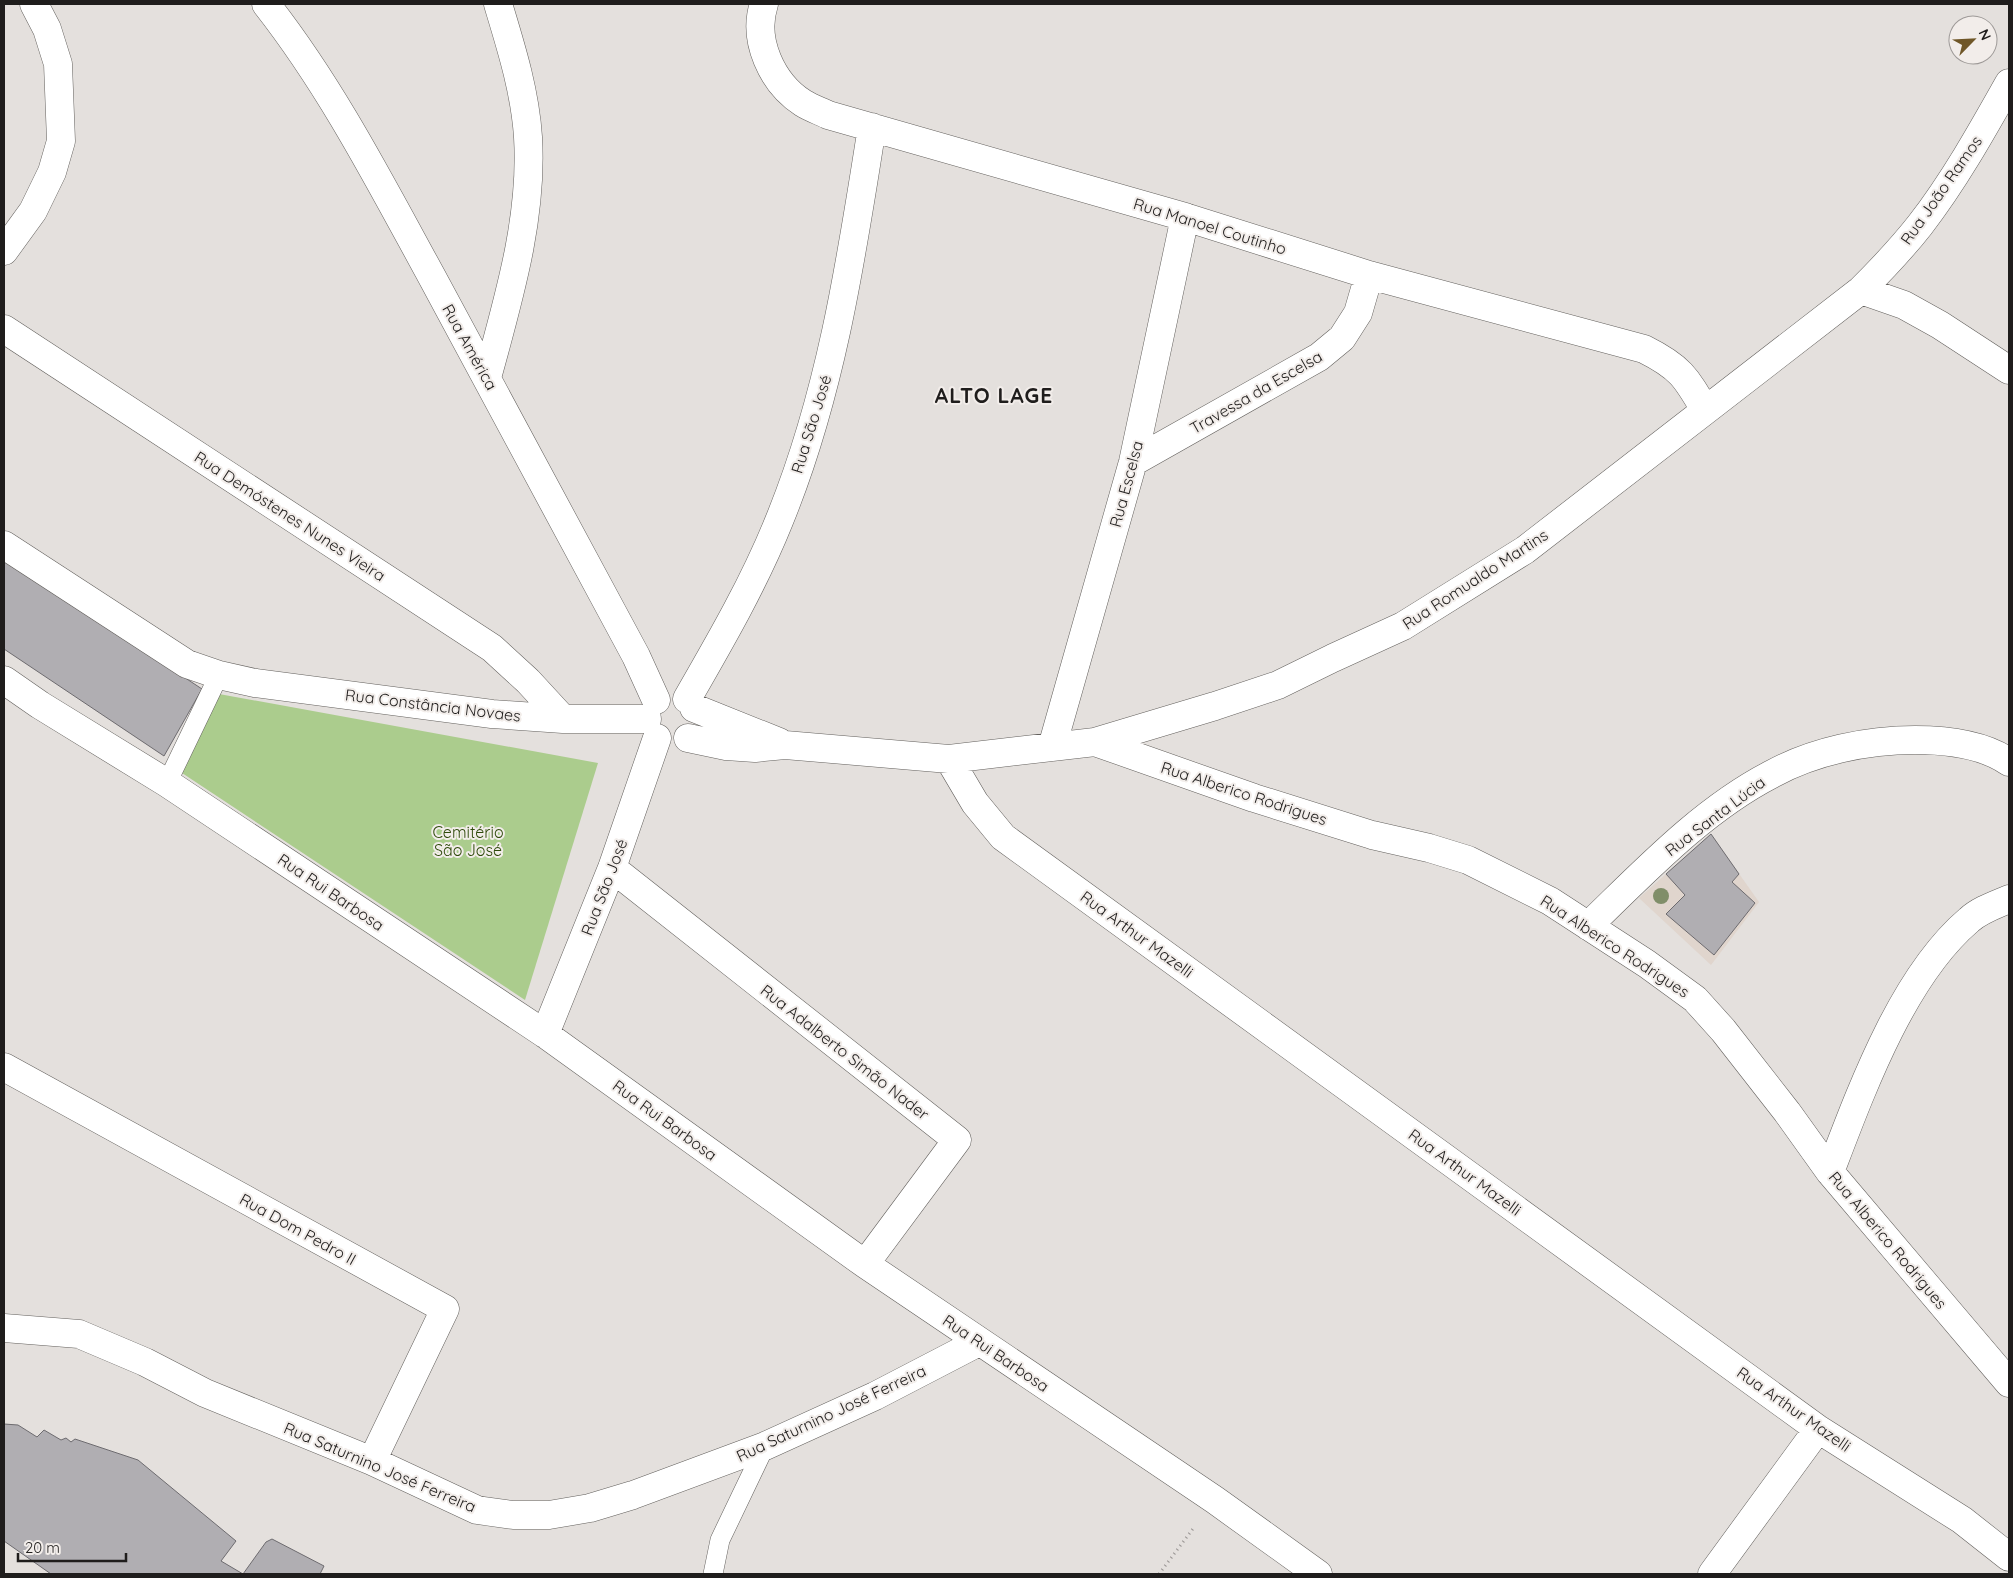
<svg xmlns="http://www.w3.org/2000/svg" width="2013" height="1578" font-family="Quicksand,sans-serif">
	<style>
		.built { fill: #e0d5cd }
		.green { fill: #abcc8d }
		.building { fill: #b0aeb2; stroke: #6d6b6f }
		.lines { fill: none; stroke-linecap: round; stroke-linejoin: round }
		.service-casing { stroke: #63605d; stroke-width: 20 }
		.minor-casing { stroke: #63605d; stroke-width: 29 }
		.path { stroke: #9a9694; stroke-width: 3; stroke-dasharray: 1 4; stroke-linecap: butt }
		.service { stroke: #fff; stroke-width: 19 }
		.minor { stroke: #fff; stroke-width: 28 }
		.tree { fill: #808e69 }
		.labels { text-anchor: middle; stroke-width: 4; stroke-linejoin: round; paint-order: stroke }
		.street-label { font-size: 16px; fill: #1f1d1c; stroke: #f2edea }
		.park-label { font-size: 16px; fill: #2e4a0a; stroke: #f2edea }
		.district-label { font-size: 21px; font-weight: bold; letter-spacing: 1px; fill: #1f1d1c; stroke: #f2edea }
	</style>
	<rect width="100%" height="100%" fill="#e4e0dd"/>
	<!-- built -->
	<path class="built" d="M1711,834L1759,902L1711,965L1639,898Z"/>
	<!-- green -->
	<path class="green" d="M219,694L598,763L525,1000L179,771Z"/>
	<!-- building -->
	<path class="building" d="M4,558L202,689L164,756L4,649Z
		M1711,834L1739,874L1732,882L1755,903L1714,955L1666,914L1685,895L1666,874Z
		M4,1424L18,1425L37,1437L44,1430L61,1440L66,1438L71,1442L75,1439L138,1460L236,1541L221,1561L243,1574H51L4,1541Z
		M272,1539L324,1566L320,1574H243L266,1542Z"/>
	<g class="lines">
		<defs>
			<path id="service" d="M167,783L219,675
				M713,1574L720,1540L765,1446"/>
			<path id="minor" d="M266,4C332,88 381,184 432,277C501,403 568,530 636,656L656,700
				M764,4C752,40 772,83 803,103C811,108 820,111 828,115L1185,217L1369,275L1644,349C1680,367 1686,377 1705,410
				M4,251L33,211L52,172L61,141L58,64L47,29L34,4
				M1861,290L1904,305L1940,325L2009,370
				M4,329L492,648L528,681L563,719
				M487,378C508,300 533,219 528,137C525,91 511,47 498,4
				M1133,462L1319,357L1342,338L1358,313L1369,275
				M4,545L187,664L219,675L255,683L492,714L563,719H647
				M4,680L40,705L167,783L545,1034L865,1264L1215,1500L1318,1574
				M687,699C721,640 754,583 779,521C831,394 851,261 872,127
				M694,708L779,742
				M688,738L726,746L755,748L785,745L949,759L1095,742L1215,706L1278,685L1333,658L1403,626L1525,550L1861,290C1882,269 1902,248 1920,225C1954,181 1982,131 2009,83
				M1095,742L1254,798L1372,835L1429,848L1468,860L1550,901L1647,964L1695,999L1723,1030L1787,1112L1830,1172L2009,1383
				M1052,747L1133,462L1185,217
				M949,759L975,803L1003,837L1818,1429L1962,1520L2009,1557
				M612,868L957,1140L865,1264
				M1588,926C1644,872 1702,810 1772,774C1814,751 1867,740 1915,740C1946,740 1983,744 2009,762
				M545,1034L612,868L657,738
				M4,1067L445,1309L372,1461
				M1830,1172C1861,1091 1902,977 1969,920C1980,910 1995,905 2009,899
				M4,1328L79,1334L145,1362L205,1393L372,1461L477,1510L513,1515H549L590,1508L633,1495L765,1446L875,1396L979,1342
				M1712,1574L1818,1429"/>
		</defs>
		<!-- service casing -->
		<use href="#service" class="service-casing"/>
		<!-- minor casing -->
		<use href="#minor" class="minor-casing"/>
		<!-- path -->
		<path class="path" d="M1159,1574L1195,1526"/>
		<!-- service -->
		<use href="#service" class="service"/>
		<!-- minor -->
		<use href="#minor" class="minor"/>
	</g>
	<!-- trees -->
	<circle class="tree" cx="1661" cy="896" r="8"/>
	<g class="labels">
		<!-- street labels -->
		<g class="street-label">
			<text transform="translate(1941 190) rotate(-55)" y="6">Rua João Ramos</text>
			<text transform="translate(1210 226) rotate(17)" y="6">Rua Manoel Coutinho</text>
			<text transform="translate(470 347) rotate(61)" y="6">Rua América</text>
			<text transform="translate(1256 392) rotate(-30)" y="6">Travessa da Escelsa</text>
			<text transform="translate(811 424) rotate(-73)" y="6">Rua São José</text>
			<text transform="translate(1126 484) rotate(-75)" y="6">Rua Escelsa</text>
			<text transform="translate(290 516) rotate(33)" y="6">Rua Demóstenes Nunes Vieira</text>
			<text transform="translate(1475 579) rotate(-33)" y="6">Rua Romualdo Martins</text>
			<text transform="translate(433 705) rotate(7)" y="6">Rua Constância Novaes</text>
			<text transform="translate(1244 793) rotate(18)" y="6">Rua Alberico Rodrigues</text>
			<text transform="translate(1715 816) rotate(-37)" y="6">Rua Santa Lúcia</text>
			<text transform="translate(604 887) rotate(-69)" y="6">Rua São José</text>
			<text transform="translate(331 892) rotate(34)" y="6">Rua Rui Barbosa</text>
			<text transform="translate(1137 934) rotate(36)" y="6">Rua Arthur Mazelli</text>
			<text transform="translate(1615 946) rotate(33)" y="6">Rua Alberico Rodrigues</text>
			<text transform="translate(845 1052) rotate(38)" y="6">Rua Adalberto Simão Nader</text>
			<text transform="translate(665 1120) rotate(36)" y="6">Rua Rui Barbosa</text>
			<text transform="translate(1465 1172) rotate(36)" y="6">Rua Arthur Mazelli</text>
			<text transform="translate(298 1229) rotate(29)" y="6">Rua Dom Pedro II</text>
			<text transform="translate(1888 1240) rotate(50)" y="6">Rua Alberico Rodrigues</text>
			<text transform="translate(996 1353) rotate(34)" y="6">Rua Rui Barbosa</text>
			<text transform="translate(1794 1409) rotate(35)" y="6">Rua Arthur Mazelli</text>
			<text transform="translate(831 1413) rotate(-25)" y="6">Rua Saturnino José Ferreira</text>
			<text transform="translate(380 1467) rotate(23)" y="6">Rua Saturnino José Ferreira</text>
		</g>
		<!-- park labels -->
		<g class="park-label">
			<text x="468" y="838">Cemitério<tspan x="468" dy="18">São José</tspan></text>
		</g>
		<!-- district labels -->
		<g class="district-label">
			<text x="994" y="403">ALTO LAGE</text>
		</g>
	</g>
	<!-- border -->
	<rect width="2013" height="1578" fill="none" stroke="#1f1d1c" stroke-width="10"/>
	<!-- north arrow -->
	<g transform="translate(1973 40) rotate(66)"><circle r="24" fill="#f2edea" stroke="#9e9a98"/>
	<path d="M0-4L9 19L0 12L-9 19Z" fill="#6f5627"/>
	<text y="-8" font-size="14" font-weight="bold" text-anchor="middle" fill="#1f1d1c">N</text>
	</g>
	<!-- scale -->
	<path d="M18 1553v8h108v-8" fill="none" stroke="#1f1d1c" stroke-width="2.5"/>
	<text x="25" y="1553" font-size="15" fill="#1f1d1c" stroke="#f2edea" stroke-width="4" paint-order="stroke">20 m</text>
</svg>
